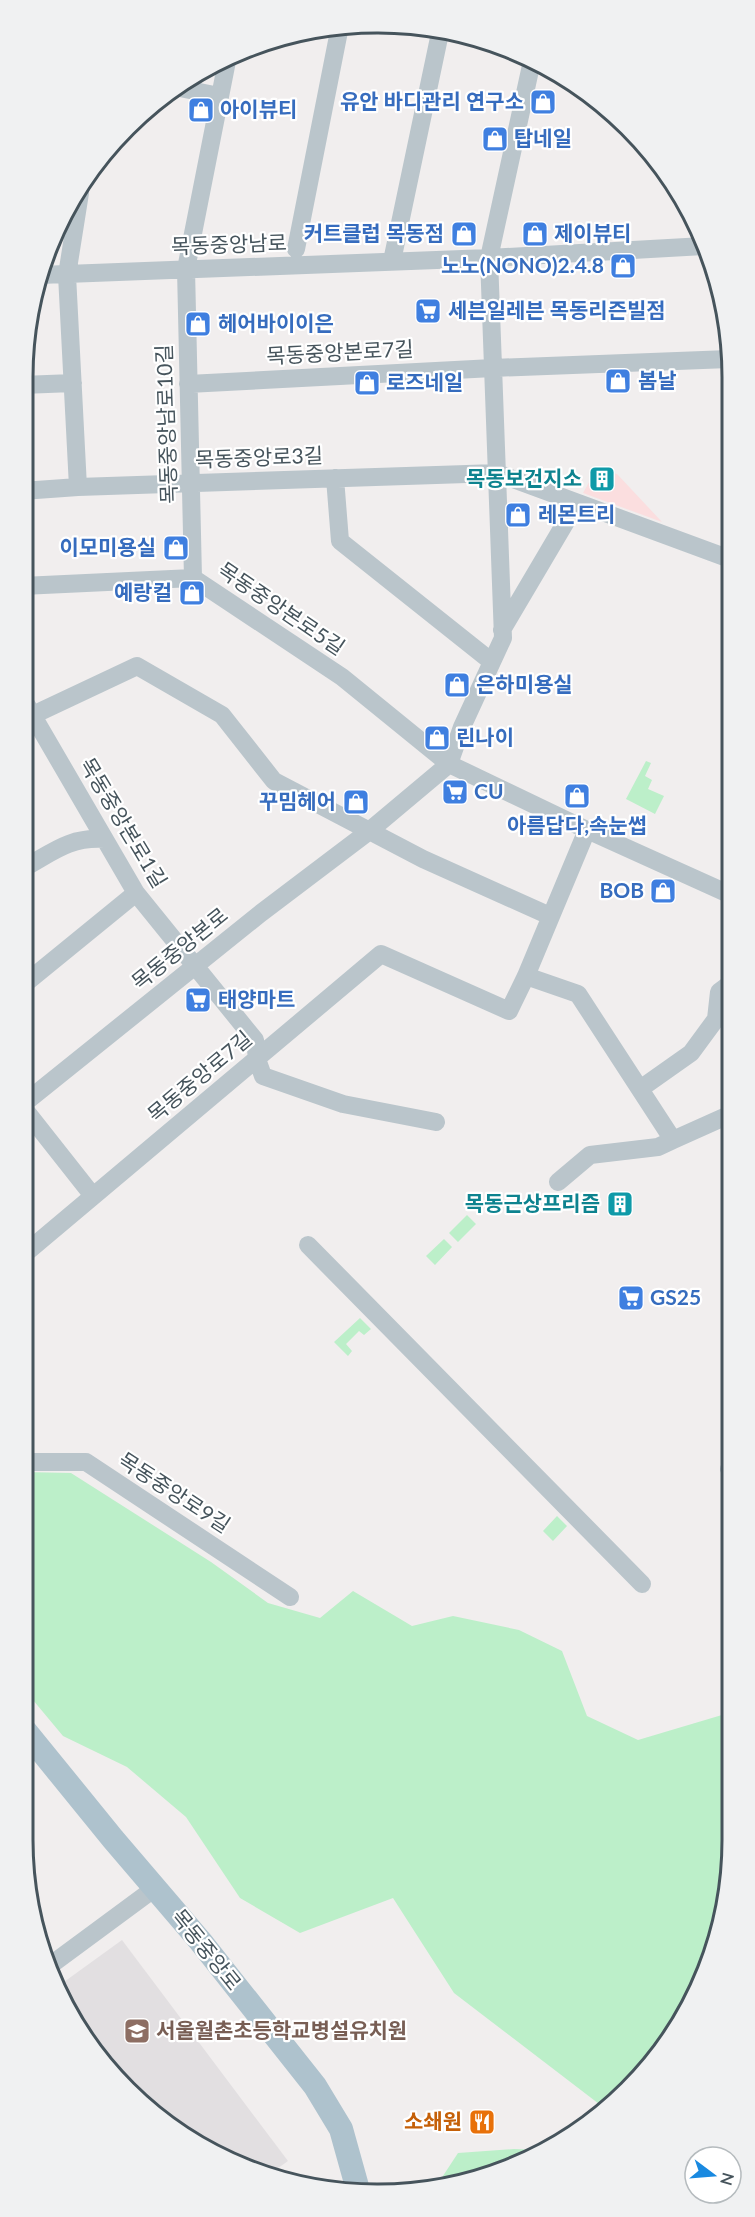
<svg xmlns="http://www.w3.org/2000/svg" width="755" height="2217" font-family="Lato,'Noto Sans KR',sans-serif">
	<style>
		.education { fill: #e2dfe1 }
		.medical { fill: #fbdedf }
		.green { fill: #bcefc9 }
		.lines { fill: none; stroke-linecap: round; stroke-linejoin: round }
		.minor { stroke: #bac5cb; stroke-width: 18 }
		.major { stroke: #aec2cd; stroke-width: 24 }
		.labels { text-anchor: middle; stroke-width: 4.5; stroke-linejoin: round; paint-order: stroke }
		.shop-label { font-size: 21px; font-weight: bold; fill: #366cbe; stroke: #fff; text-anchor: start }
		.street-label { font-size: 21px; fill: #46545c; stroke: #fff }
		.culture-label { font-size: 21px; font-weight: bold; fill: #0d838f; stroke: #fff; text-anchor: end }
		.education-label { font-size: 21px; font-weight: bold; fill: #785e54; stroke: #fff; text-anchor: start }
		.food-label { font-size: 21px; font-weight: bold; fill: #c56008; stroke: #fff; text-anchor: end }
		.rim { fill: none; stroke: #46545c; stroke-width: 3 }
	</style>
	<rect width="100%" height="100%" fill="#f1eeee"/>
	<!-- education -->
	<path class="education" d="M122,1940L288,2161L271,2173L220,2158L111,2074L57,1987Z"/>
	<!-- medical -->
	<path class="medical" d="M597,468L617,474L662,522L583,493Z"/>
	<!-- green -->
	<path class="green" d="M646,761L651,763L645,776L652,780L648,789L664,796L655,814L626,799Z
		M467,1215L476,1224L458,1242L449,1233Z
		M444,1239L452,1247L435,1265L426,1256Z
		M360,1318L371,1329L364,1335L359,1331L346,1344L352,1351L348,1356L334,1342Z
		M23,1472L71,1473L211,1562L268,1603L320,1618L353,1591L412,1626L453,1616L519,1630L562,1651L587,1716L638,1740L732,1712V1839L720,1931L672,2037L603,2107L454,1993L393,1898L300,1933L240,1898L186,1817L127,1767L63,1736L23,1688Z
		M557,1516L567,1526L553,1541L543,1531Z
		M514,2149L542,2150L469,2182L437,2185L458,2153Z"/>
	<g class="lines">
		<!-- minor -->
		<path class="minor" d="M180,88L219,96
			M296,249L340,26
			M392,261L440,33
			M40,275L489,258L704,246
			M188,384L493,368L729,359
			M22,385L73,383
			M335,478L340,541L492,662
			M78,487L67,275L80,193
			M22,491L78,487L497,473L730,559
			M193,578L186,269L227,61
			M22,586L193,578L342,677L449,764L462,727L503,638L489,258L532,61
			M502,630L577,503
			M22,697L136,893L255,1040L257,1059L263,1076L343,1104L436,1122
			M33,715L137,666L222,715L274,781L423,859L550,916
			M22,869C52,853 68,837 104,839
			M526,976L578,994L673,1140L731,1114
			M22,986L136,893
			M640,1089L691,1053L716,1019L719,992L731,983
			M22,1105L261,913L368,832L449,764L587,830L731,895
			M22,1106L93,1196
			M558,1182L590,1155L658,1147L673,1140
			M308,1245L642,1584
			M22,1256L381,954L509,1011L526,976L587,830
			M22,1462H86L290,1597
			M729,1469L732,1471
			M48,1967L155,1888"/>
		<!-- major -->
		<path class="major" d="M22,1727L113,1839L201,1942L315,2086L341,2129L358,2190"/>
	</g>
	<!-- icons -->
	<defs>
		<symbol id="shop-square" viewBox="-11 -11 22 22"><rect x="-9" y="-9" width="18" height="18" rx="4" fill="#3f7fe0" stroke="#fff"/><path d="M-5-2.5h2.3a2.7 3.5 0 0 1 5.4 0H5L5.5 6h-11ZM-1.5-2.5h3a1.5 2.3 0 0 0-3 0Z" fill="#fff"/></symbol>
		<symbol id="supermarket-square" viewBox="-11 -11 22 22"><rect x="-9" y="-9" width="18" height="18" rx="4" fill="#3f7fe0" stroke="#fff"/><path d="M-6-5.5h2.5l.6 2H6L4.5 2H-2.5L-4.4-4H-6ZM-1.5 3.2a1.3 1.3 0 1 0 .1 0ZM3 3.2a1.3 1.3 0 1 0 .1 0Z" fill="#fff"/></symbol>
		<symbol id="building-square" viewBox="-11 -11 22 22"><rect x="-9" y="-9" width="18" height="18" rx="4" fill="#0f9aa8" stroke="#fff"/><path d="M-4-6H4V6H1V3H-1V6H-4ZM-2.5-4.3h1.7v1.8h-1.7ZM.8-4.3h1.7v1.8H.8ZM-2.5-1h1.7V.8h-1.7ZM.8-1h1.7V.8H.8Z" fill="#fff"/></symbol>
		<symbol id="school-square" viewBox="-11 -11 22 22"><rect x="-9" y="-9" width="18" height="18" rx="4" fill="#8d6e63" stroke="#fff"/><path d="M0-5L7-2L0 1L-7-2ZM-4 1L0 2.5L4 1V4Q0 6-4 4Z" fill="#fff"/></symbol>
		<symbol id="restaurant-square" viewBox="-11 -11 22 22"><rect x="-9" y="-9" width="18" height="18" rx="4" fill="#e8710a" stroke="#fff"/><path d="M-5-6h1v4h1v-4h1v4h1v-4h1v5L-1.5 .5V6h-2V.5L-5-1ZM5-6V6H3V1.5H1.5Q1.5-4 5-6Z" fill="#fff"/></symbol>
	</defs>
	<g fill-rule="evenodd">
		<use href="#shop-square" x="528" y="87" width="30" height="30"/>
		<use href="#shop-square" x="186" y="95" width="30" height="30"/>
		<use href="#shop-square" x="480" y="124" width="30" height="30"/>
		<use href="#shop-square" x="449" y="219" width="30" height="30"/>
		<use href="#shop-square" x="520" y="219" width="30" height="30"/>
		<use href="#shop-square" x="608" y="251" width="30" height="30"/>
		<use href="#supermarket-square" x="413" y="296" width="30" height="30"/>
		<use href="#shop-square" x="183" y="309" width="30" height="30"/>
		<use href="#shop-square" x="603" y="366" width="30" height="30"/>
		<use href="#shop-square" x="352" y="368" width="30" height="30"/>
		<use href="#building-square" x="587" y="464" width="30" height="30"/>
		<use href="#shop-square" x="503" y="500" width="30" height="30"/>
		<use href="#shop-square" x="161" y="533" width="30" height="30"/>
		<use href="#shop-square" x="177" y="578" width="30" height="30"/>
		<use href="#shop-square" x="442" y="670" width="30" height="30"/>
		<use href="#shop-square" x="422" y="723" width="30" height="30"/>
		<use href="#supermarket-square" x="440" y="777" width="30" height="30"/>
		<use href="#shop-square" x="562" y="781" width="30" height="30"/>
		<use href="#shop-square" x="341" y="787" width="30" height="30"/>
		<use href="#shop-square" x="648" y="876" width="30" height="30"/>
		<use href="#supermarket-square" x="183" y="985" width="30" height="30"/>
		<use href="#building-square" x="605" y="1189" width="30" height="30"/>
		<use href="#supermarket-square" x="616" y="1283" width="30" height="30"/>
		<use href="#school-square" x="122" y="2016" width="30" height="30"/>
		<use href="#restaurant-square" x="467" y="2107" width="30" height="30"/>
	</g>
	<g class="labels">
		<!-- shop labels -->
		<g class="shop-label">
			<text x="524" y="109" text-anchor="end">유안 바디관리 연구소</text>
			<text x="220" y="117">아이뷰티</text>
			<text x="514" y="146">탑네일</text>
			<text x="444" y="241" text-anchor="end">커트클럽 목동점</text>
			<text x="554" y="241">제이뷰티</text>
			<text x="604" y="273" text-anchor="end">노노(NONO)2.4.8</text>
			<text x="448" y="318">세븐일레븐 목동리즌빌점</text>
			<text x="218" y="331">헤어바이이은</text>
			<text x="638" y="388">봄날</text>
			<text x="386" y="390">로즈네일</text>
			<text x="538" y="522">레몬트리</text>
			<text x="156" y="555" text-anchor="end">이모미용실</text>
			<text x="172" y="600" text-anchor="end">예랑컬</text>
			<text x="476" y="692">은하미용실</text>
			<text x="456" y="745">린나이</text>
			<text x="474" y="799">CU</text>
			<text x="336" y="809" text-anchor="end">꾸밈헤어</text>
			<text x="577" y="833" text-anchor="middle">아름답다,속눈썹</text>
			<text x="644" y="898" text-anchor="end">BOB</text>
			<text x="218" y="1007">태양마트</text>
			<text x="650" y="1305">GS25</text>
		</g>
		<!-- street labels -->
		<g class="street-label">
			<text transform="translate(229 245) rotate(-2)" y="7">목동중앙남로</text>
			<text transform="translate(340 353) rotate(-3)" y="7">목동중앙본로7길</text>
			<text transform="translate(167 424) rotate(-92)" y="7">목동중앙남로10길</text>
			<text transform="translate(259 458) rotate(-2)" y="7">목동중앙로3길</text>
			<text transform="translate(281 609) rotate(34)" y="7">목동중앙본로5길</text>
			<text transform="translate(123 823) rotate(59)" y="7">목동중앙본로1길</text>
			<text transform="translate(180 949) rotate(-39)" y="7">목동중앙본로</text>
			<text transform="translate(200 1077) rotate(-40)" y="7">목동중앙로7길</text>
			<text transform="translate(174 1493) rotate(33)" y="7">목동중앙로9길</text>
			<text transform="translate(206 1950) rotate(51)" y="7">목동중앙로</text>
		</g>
		<!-- culture labels -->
		<g class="culture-label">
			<text x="582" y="486">목동보건지소</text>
			<text x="600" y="1211">목동근상프리즘</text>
		</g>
		<!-- education labels -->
		<g class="education-label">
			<text x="156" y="2038">서울월촌초등학교병설유치원</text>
		</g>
		<!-- food labels -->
		<g class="food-label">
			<text x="462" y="2129">소쇄원</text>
		</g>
	</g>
	<!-- crop -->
	<path d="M0 0H755V2217H0ZM377 33H378A344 344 0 0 1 722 377V1840A344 344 0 0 1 378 2184H377A344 344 0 0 1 33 1840V377A344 344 0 0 1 377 33Z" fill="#f0f1f2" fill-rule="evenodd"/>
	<path class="rim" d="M377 33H378A344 344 0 0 1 722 377V1840A344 344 0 0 1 378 2184H377A344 344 0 0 1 33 1840V377A344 344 0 0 1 377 33Z"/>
	<!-- north arrow -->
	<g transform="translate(713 2175) rotate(106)"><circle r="28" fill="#ffffff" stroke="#b5bbbe" stroke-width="1.5"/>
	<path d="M0-4.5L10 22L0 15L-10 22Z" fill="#1989e0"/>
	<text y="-9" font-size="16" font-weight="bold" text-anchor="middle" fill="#46545c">N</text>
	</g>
</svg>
